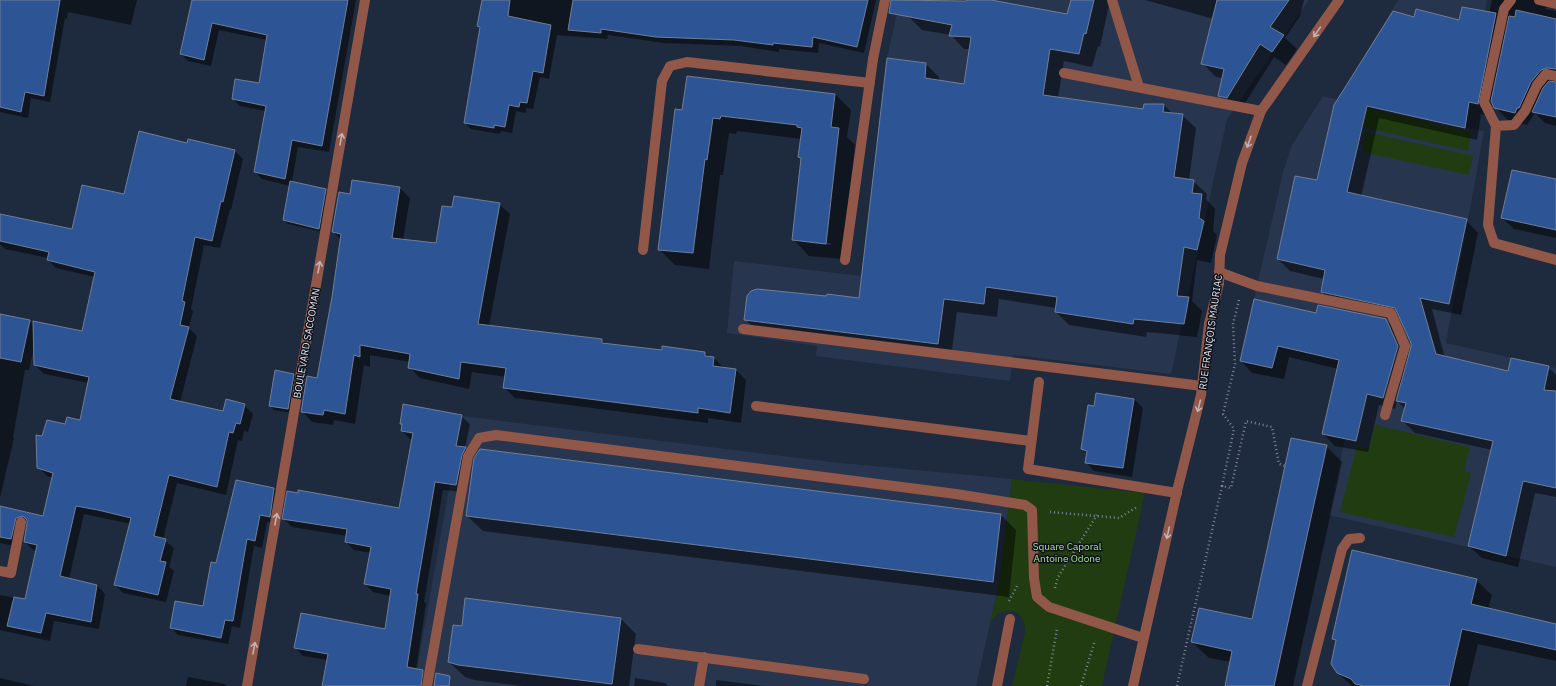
<svg xmlns="http://www.w3.org/2000/svg" width="1556" height="686" font-family="'IBM Plex Sans',sans-serif">
	<style>
		.built { fill: #27364e }
		.green { fill: #213c10 }
		.shadow { fill: #0007; fill-rule: evenodd }
		.building { fill: #2d5596; stroke: #707e96 }
		.lines { fill: none; stroke-linecap: round; stroke-linejoin: round }
		.path { stroke: #7c8696; stroke-width: 2.5; stroke-dasharray: 1 3; stroke-linecap: butt }
		.service { stroke: #915849; stroke-width: 10 }
		.minor { stroke: #915849; stroke-width: 10 }
		.oneway { stroke: #c1b2b6 }
		.labels { text-anchor: middle; stroke-width: 3; stroke-linejoin: round; paint-order: stroke }
		.street-label { font-size: 10px; fill: #dbe3f0; stroke: #0d121b }
		.park-label { font-size: 10px; fill: #a5e683; stroke: #0d121b }
	</style>
	<rect width="100%" height="100%" fill="#1e2a3d"/>
	<!-- built -->
	<path class="built" d="M900,0H1309L1227,119L1171,374L1013,355L1010,381L816,356L817,346L727,333L734,261L862,276L887,58Z
		M1398,0H1487L1465,128L1484,131L1446,343L1556,368V567L1329,515L1345,439L1356,441L1383,328L1254,299L1283,172L1292,145L1323,96L1338,100Z
		M462,416L831,462L1012,479L1000,580L976,686H414Z"/>
	<!-- green -->
	<path class="green" d="M1358,106L1471,132L1468,151L1353,125Z
		M1366,132L1473,156L1469,175L1362,152Z
		M1375,425L1470,447L1464,471L1471,473L1454,537L1340,512L1357,446L1369,449Z
		M1012,479L1145,493L1102,686H1012L1025,632C1026,607 1000,604 990,624L1000,580Z"/>
	<!-- shadow -->
	<path class="shadow" d="M0,0H137L131,25L68,12L67,19L65,18L50,102L31,98L28,118L0,112Z
		M193,0H356L329,152L298,147L292,182L325,190L330,194L323,232L288,224L284,220L290,186L262,179L255,172L266,111L240,106L233,99L260,84L267,40L219,30L211,66L188,61L181,54Z
		M483,0H876L864,53L819,43L818,53L779,49V52L741,46L664,43L608,35L607,39L557,35L549,79L540,77L533,109L526,108V113L516,111L512,133L501,131L500,134L471,129L465,123L480,29L478,26Z
		M912,0H984L1068,15L1072,0H1110L1100,47L1098,46L1092,67L1064,61L1058,98L1144,110L1145,105H1164L1173,114L1182,115L1196,128L1189,180L1193,181L1207,194L1206,199L1215,209L1213,231L1217,235L1211,263L1197,260L1192,301L1202,311L1197,337L1147,332L1146,337L1069,325L1056,312V308L999,299L997,317L957,312L951,357L759,334L746,320L860,299L926,64L939,77V81L965,85L970,49H964L951,35L922,30L908,16Z
		M1145,0H1304L1300,16L1285,38L1297,49L1286,65L1274,57L1240,111L1233,109L1219,96L1223,78L1216,77L1202,63L1214,19Z
		M1492,0H1556L1545,9L1556,11V81L1551,82L1556,83V126L1545,123L1535,113L1527,125L1508,120L1495,107L1493,103L1490,116L1481,114L1477,140L1379,118L1361,197L1466,220L1478,233L1461,315L1432,309L1445,358L1509,372L1548,367L1556,375V497L1535,493L1518,567L1482,558L1469,546L1492,450L1415,433L1403,421L1405,409L1397,401L1395,409L1379,405L1368,452L1335,446L1323,434L1338,369L1289,357L1284,379L1252,373L1241,361L1317,314L1386,320L1398,332L1409,358L1412,344L1401,318L1334,304L1322,292L1324,279L1290,271L1278,259L1318,182L1415,18L1460,21L1489,13Z
		M835,94L851,110L847,137L855,145L842,259L809,256L793,239L802,160L799,157L802,139L737,131L736,134L729,133L723,175H720L709,269L675,265L659,249L683,111ZM809,241L831,243V245L809,243Z
		M189,140L235,151L243,159L231,210L230,209L220,248L204,245L191,309L193,311L189,328L197,336L180,402L224,412L244,405L253,414L248,432L244,431L242,441L238,440L226,495L177,483L163,539L174,548L169,567L174,571L166,602L123,593L115,585L131,524L84,514L69,579L97,585L105,594L99,629L54,621L50,641L0,630V595L26,600L37,551L33,550L25,542L28,524L24,526L19,547L0,543V507L44,517L53,478L47,476L38,467L43,438L66,426L80,421L89,383L44,374L35,365L34,347L29,370H25L13,437L14,438L0,498V315L30,321L34,326L82,332L95,277L56,268L48,260V258L5,249L0,244V223L73,230L125,195L188,144Z
		M1556,180V238L1514,229L1502,218Z
		M400,188L410,198L403,240L437,244L453,208L499,204L510,214L489,326L601,339L606,344L663,351L705,353L710,357L714,358L724,368L736,370L746,380L741,423L708,418V423L515,398L504,387L506,377L472,372L469,389L420,378L409,367L410,362L370,355V367L364,365L355,424L334,420L333,425L312,422L302,411L318,379L333,298L341,240L333,232L350,195Z
		M294,375L298,379L292,413L274,410L270,406Z
		M1134,399L1143,408L1132,477L1094,471L1086,462L1087,454L1083,449L1095,407Z
		M461,416L470,424L465,448L474,456L470,463L464,492L443,490L424,602L426,603L416,670L425,679L424,686H323L328,660L303,656L295,647L386,630L391,596L373,592L365,584L371,553L354,550L346,542L347,536L292,527L283,518L400,510L413,440L410,439L402,431L403,425L401,423Z
		M1326,446L1342,462L1293,686H1226L1231,662L1209,658L1192,642L1252,621Z
		M237,481L274,489L281,496L276,523L267,522L262,548L254,546L240,628L232,626L228,644L178,635L171,628L204,607L217,564Z
		M1001,515L1016,530L1009,597L483,531L467,516Z
		M1476,580L1492,595L1488,609L1556,625V661L1478,644L1468,686H1352L1338,673L1336,642L1333,639Z
		M620,618L636,634L629,686H522L474,680L465,677L449,662L463,627Z
		M188,677L225,684L227,686H186Z
		M0,678L34,686H0Z
		M635,678L665,683L668,686H634Z
		M716,680L765,686H716Z"/>
	<!-- building -->
	<path class="building" d="M0,0H60L44,96L25,92L21,112L0,107Z
		M192,0H348L322,146L292,140L285,179L254,172L266,106L232,99L235,79L259,83L267,35L212,23L204,60L180,54Z
		M482,0H510L508,16L551,25L543,73L533,71L527,103L520,102L519,107L509,105L505,127L494,125V128L464,123L480,27L477,26Z
		M573,0H868L857,47L813,37L812,47L773,43V45L734,40L656,37L601,29V33L568,30Z
		M891,0L966,1L967,0H991L1067,14L1071,0H1094L1086,34L1084,33L1079,54L1050,49L1043,95L1143,109L1144,104H1164L1163,112L1183,114L1174,177L1194,180L1192,193L1202,194L1199,218L1204,221L1197,250L1184,247L1177,296L1189,297L1184,324L1134,319L1133,324L1055,312L1057,297L986,287L984,304L944,299L938,344L744,320L747,296L751,291L757,289L826,296L827,294L859,298L887,58L926,63L925,78L964,84L971,37L949,36L952,25L889,13Z
		M1217,0H1289L1270,27L1284,35L1272,52L1260,44L1227,98L1218,96L1224,69L1201,64Z
		M1462,7L1496,13L1478,104L1469,102L1465,128L1367,106L1347,192L1467,219L1449,304L1420,298L1436,354L1508,371L1511,358L1549,366L1544,390L1556,391V488L1523,481L1506,556L1468,546L1493,441L1401,421L1406,403L1396,401L1411,347V343L1395,308L1321,292L1325,270L1277,259L1295,176L1317,180L1334,105L1393,11L1414,17L1416,9L1459,20Z
		M1516,10L1556,19V69L1547,68L1541,70L1531,82L1519,108H1517L1515,113L1494,108L1491,101L1509,16L1515,17Z
		M687,76L835,94L831,127L839,128L826,244L792,240L801,158L798,157L802,128L797,127V125L721,116L720,119L713,118L707,160L705,159L693,253L658,250L675,109L682,110Z
		M1549,81L1556,82V117L1532,112L1543,88Z
		M139,131L187,143L188,139L235,150L223,202L221,201L212,241L195,237L182,301L185,302L180,325L189,327L170,399L223,411L226,399L245,404L240,424L236,423L233,433L229,432L217,487L169,475L154,536L166,539L160,561L166,562L158,595L114,585L131,518L98,510L76,506L60,576L97,585L91,622L46,613L41,633L7,626L14,597L25,599L37,545L24,542L27,523V520L23,516L16,518L11,539L0,537V506L43,516L53,473L37,468L36,435L42,436L47,420L65,424L67,417L80,420L89,377L34,365L33,321L82,331L95,272L47,260L49,252L0,241V214L72,229L82,185L124,194Z
		M1512,170L1556,179V230L1501,218Z
		M352,180L400,187L392,238L436,243L442,206L452,207L454,196L500,203L478,324L602,339V343L662,350V346L705,352V356L714,357L713,366L736,369L730,413L698,408V413L503,388L506,368L461,362L459,379L408,368L410,354L360,345V357L354,355L345,414L324,410L323,415L301,412L307,376L317,378L332,297L341,234L332,232L339,192L350,194Z
		M290,181L326,189L319,229L283,220Z
		M1254,299L1316,313L1318,305L1386,319L1398,346L1383,398L1367,394L1356,441L1322,434L1339,360L1278,346L1272,368L1240,361Z
		M0,314L30,320L21,362L0,358Z
		M275,370L294,374L288,409L269,406Z
		M1096,393L1134,399L1123,468L1085,463L1087,451L1081,449L1088,405L1094,406Z
		M403,404L462,415L456,446L466,447L462,455L456,485L435,482L416,594H418L407,667L423,670L421,686H322L328,654L294,648L301,613L385,629L391,589L364,584L371,547L345,542L347,529L282,519L287,491L298,493V490L399,508L413,433L401,431L402,424H400Z
		M1291,438L1327,445L1274,686H1225L1232,651L1191,642L1199,608L1252,619Z
		M480,449L1001,514L993,582L466,516L474,458Z
		M236,480L274,488L270,517L260,515L255,541L247,539L233,621L225,620L221,638L170,628L175,601L203,606L211,562L216,563Z
		M1352,550L1477,579L1471,604L1556,624V650L1462,629L1449,686H1364L1355,684L1351,679L1337,673L1331,664L1336,640L1332,639Z
		M465,598L621,618L612,684L458,665L448,662L453,625L462,626Z
		M436,673L450,676L449,686H434Z"/>
	<g class="lines">
		<!-- path -->
		<path class="path" d="M1239,300L1233,324L1235,364L1223,414L1234,429L1222,486L1231,488L1246,421L1272,427L1279,464L1285,466
			M1050,512L1119,518L1137,507
			M1055,588L1058,577L1097,515
			M1009,601L1017,586
			M1047,686L1057,629
			M1081,686L1095,640
			M1177,686L1222,486"/>
		<!-- service -->
		<path class="service" d="M1112,0L1139,87
			M1511,0L1504,9L1484,102L1496,126L1488,225L1494,243L1556,260
			M1539,0L1556,4
			M1064,73L1261,111
			M1496,126L1514,125L1525,111L1537,85L1546,74L1556,76
			M643,250L662,81L670,66L687,62L870,83
			M845,260L873,59
			M1219,272L1257,286L1391,313L1405,346L1385,415
			M743,329L1202,386
			M1039,382L1028,469L1177,493
			M756,406L1031,441
			M0,571L11,573L21,522
			M638,649L864,679
			M427,686L468,456L479,438L496,435L956,494L1025,505L1032,510L1034,578L1037,597L1049,607L1143,638
			M699,686L704,657
			M997,686L1010,619
			M1307,686L1342,549L1349,539L1360,538"/>
		<!-- minor -->
		<path class="minor" d="M873,59L885,0
			M247,686L365,0
			M1133,686L1178,487L1201,395L1209,324L1219,283L1220,255L1242,163L1261,111L1339,0"/>
	</g>
	<!-- one-way arrows -->
	<defs><path id="oneway-shaft" d="M-6 0H5M1.5-3L5.5 0L1.5 3" fill="none" stroke-width="1.6" stroke-linecap="round" stroke-linejoin="round"/></defs>
	<g class="oneway">
		<use href="#oneway-shaft" transform="translate(1317 32) rotate(125)"/>
		<use href="#oneway-shaft" transform="translate(341 139) rotate(-80)"/>
		<use href="#oneway-shaft" transform="translate(1249 142) rotate(109)"/>
		<use href="#oneway-shaft" transform="translate(319 267) rotate(-80)"/>
		<use href="#oneway-shaft" transform="translate(1199 406) rotate(104)"/>
		<use href="#oneway-shaft" transform="translate(276 519) rotate(-80)"/>
		<use href="#oneway-shaft" transform="translate(1168 533) rotate(103)"/>
		<use href="#oneway-shaft" transform="translate(254 648) rotate(-80)"/>
	</g>
	<g class="labels">
		<!-- street labels -->
		<g class="street-label">
			<text transform="translate(1210 332) rotate(-82)" y="4">RUE FRANÇOIS MAURIAC</text>
			<text transform="translate(306 343) rotate(-80)" y="4">BOULEVARD SACCOMAN</text>
		</g>
		<!-- park labels -->
		<g class="park-label">
			<text x="1067" y="550">Square Caporal<tspan x="1067" dy="12">Antoine Odone</tspan></text>
		</g>
	</g>
</svg>
